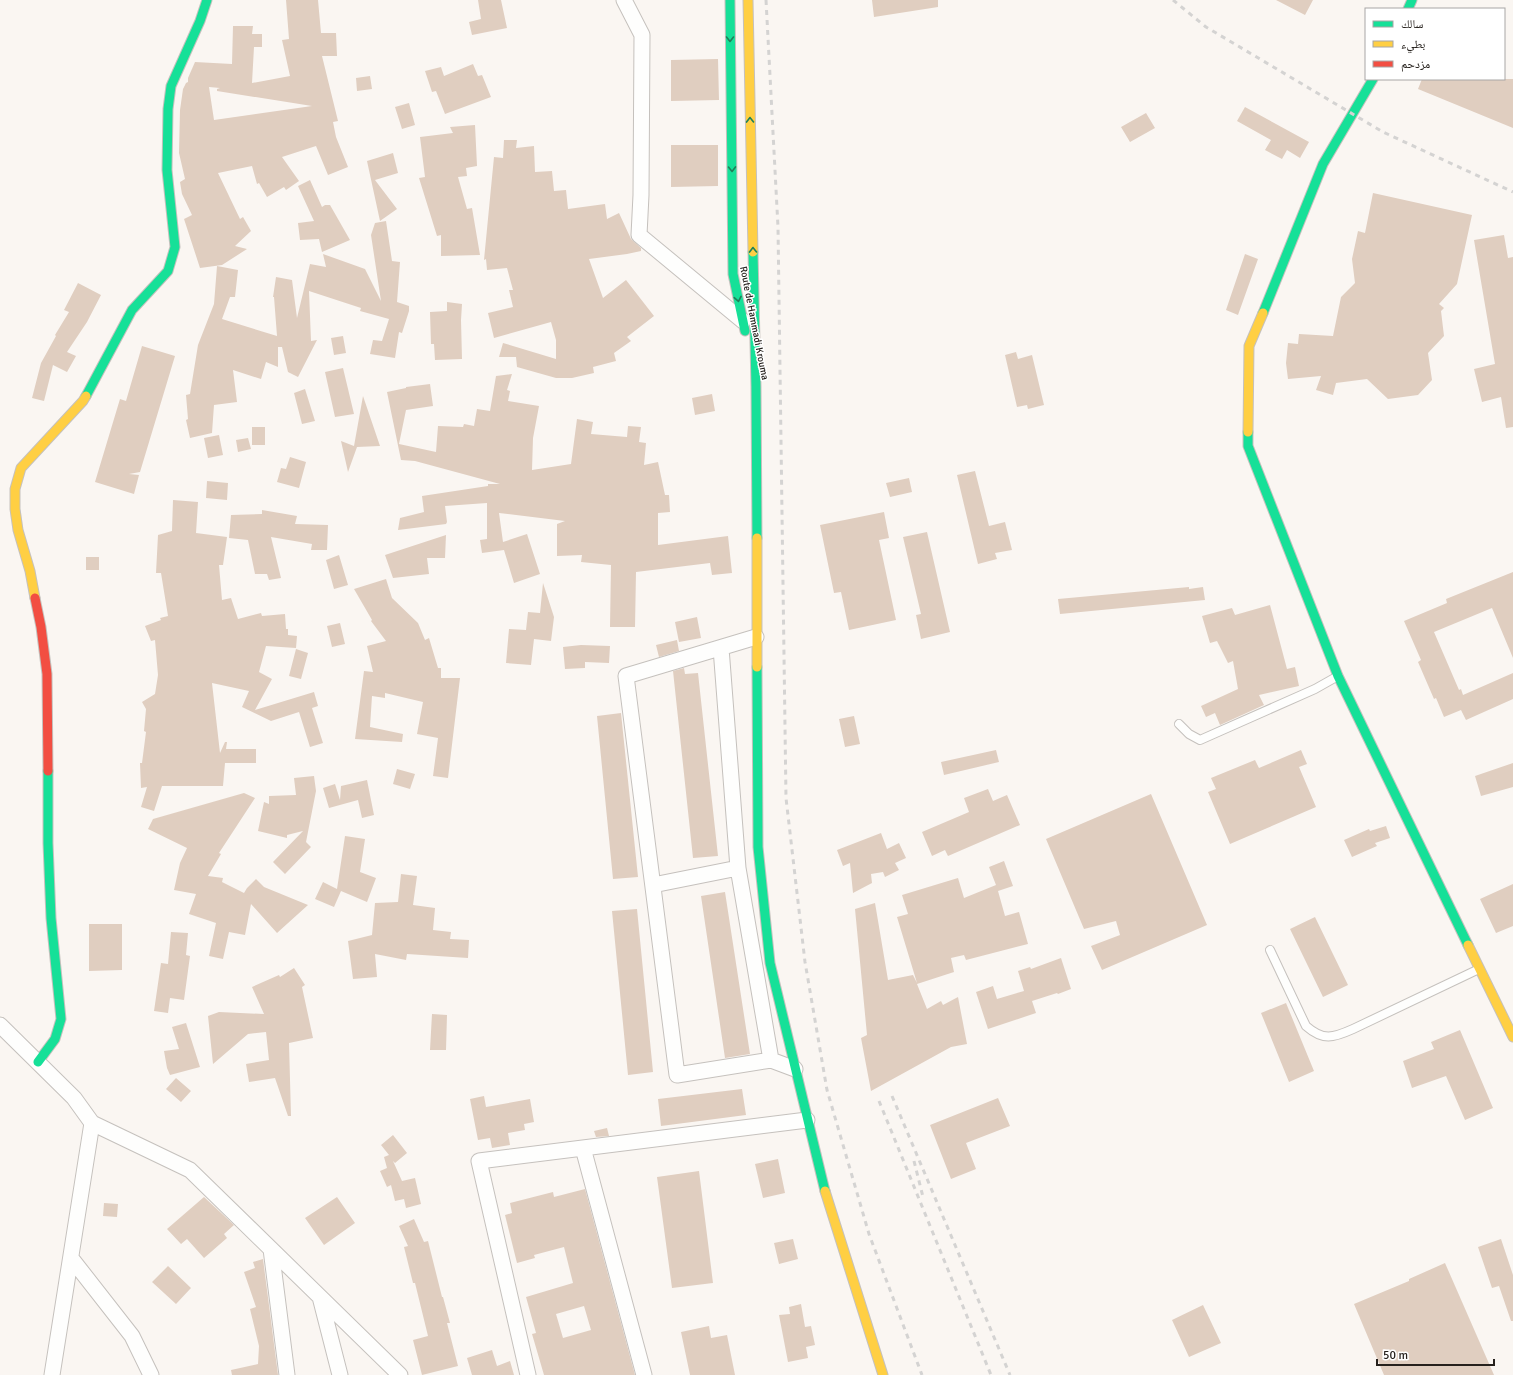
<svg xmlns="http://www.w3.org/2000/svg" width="1513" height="1375" font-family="Signika,'Noto Naskh Arabic',sans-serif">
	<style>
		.building { fill: #e0cec0; fill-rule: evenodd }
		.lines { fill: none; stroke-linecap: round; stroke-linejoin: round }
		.lane-casing { stroke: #c5c1bd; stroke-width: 10 }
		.street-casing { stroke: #c5c1bd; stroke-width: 17 }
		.fast-casing { stroke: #c5c1bd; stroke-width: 11 }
		.slow-casing { stroke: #c5c1bd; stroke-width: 11 }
		.jam-casing { stroke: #c5c1bd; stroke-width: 11 }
		.lane { stroke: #fefefd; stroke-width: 8 }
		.street { stroke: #fefefd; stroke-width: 15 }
		.fast { stroke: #16e098; stroke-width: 9 }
		.slow { stroke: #ffcf43; stroke-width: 9 }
		.jam { stroke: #f24e42; stroke-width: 9 }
		.rail { stroke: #d4d3d2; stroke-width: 3; stroke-dasharray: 5 5; stroke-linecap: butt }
		.oneway { stroke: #1e805a }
		.labels { text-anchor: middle; stroke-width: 3; stroke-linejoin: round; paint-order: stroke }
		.street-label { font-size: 10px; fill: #26211d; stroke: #fff }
	</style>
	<rect width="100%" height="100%" fill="#faf6f2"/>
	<!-- building -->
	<path class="building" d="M286,0H318L321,33H336L337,56H322L338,121L333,122L336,137L348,167L328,175L316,146L282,157L299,181L286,190L284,187L267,197L259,183L257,184L252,166L218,173L240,219L243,217L251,231L235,246L247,249L222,265L200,268L184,219L192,215L182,194L180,182L185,179L179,153L180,110L183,89L186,83L188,82V78L195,62L232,64L233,26H253L252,34H262V47H254L252,83L290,76L282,40L289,39ZM209,87L220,88L217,89V91L312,106L214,120Z
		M478,0H501L507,28L472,35L469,22L481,19Z
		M872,0H938V7L874,17Z
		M1276,0H1313L1305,15Z
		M718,59L719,100L671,101V60Z
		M473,64L478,76L482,75L491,97L445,114L436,91L432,92L425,71L441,67L444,76Z
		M370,76L372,89L357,91L356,78Z
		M1422,79H1513V128L1418,89Z
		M409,103L415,125L402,129L395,107Z
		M1245,107L1309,142L1300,158L1287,150L1282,159L1265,150L1271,140L1237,121Z
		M1146,113L1155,128L1130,142L1121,127Z
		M475,125L477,166L466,168L467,176L458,177L467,209L472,208L480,255L441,256V235L437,236L419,178L425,177L420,137L453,133L450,127Z
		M504,140H517L516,148L534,146L535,172L552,171L554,191L566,190L568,209L605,204L607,219L619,213L631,239L641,248V251L627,254L589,259L603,298L626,280L654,316L627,337L631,341L614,353L616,361L593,367L594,373L572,378H556L517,367L516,357H499L503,343L556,359V340L551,322L494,338L488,313L513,307L509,290H513L507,268L487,270L486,259L484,260L494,157L503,158Z
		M671,145H718V186L671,187Z
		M393,153L398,173L375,180L397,209L380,221L367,161Z
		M310,180L322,207L325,205H330L350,240L322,252L319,239L300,240L298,223L314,221L298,186Z
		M1373,193L1472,215L1457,284L1439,304L1444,308L1441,311L1444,336L1428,353L1432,380L1418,395L1388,399L1367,379L1336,383L1333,395L1316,390L1321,376L1288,379L1286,363L1288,343L1298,344L1299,334L1333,336L1341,297L1355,283L1352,259L1358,231L1365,233Z
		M386,221L392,261L400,262L397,302L409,306V311L402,333L399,332L395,358L370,354L373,340L382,341L389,319L360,311L361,308L309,291L311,341L317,340L298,377L288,372L282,347H278V367L266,362L261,379L233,370L237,402L214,405L212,433L190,438L186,420L188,419L186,395L190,394L198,345L214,304L217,266L238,270L235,297H230L222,319L277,336L274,297H273L276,277L292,280L297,318L310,264L326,267L323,254L365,269L381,301L371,235L375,223Z
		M1504,235L1508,258L1513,257V427L1506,428L1501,397L1482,402L1474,369L1495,364L1474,240Z
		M1245,254L1258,259L1238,315L1226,310Z
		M78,283L101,295L87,322L67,352L76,356L67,372L53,365L44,401L32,398L41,363L56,336L55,335L69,312L64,310Z
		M447,302L462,304L461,320L462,359L435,360L434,344H431L430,312L447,311Z
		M343,336L346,353L334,355L331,338Z
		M142,346L175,356L140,472L129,474L139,475L134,494L95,482L120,399L126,401Z
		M1016,352L1018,359L1032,355L1044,405L1028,409L1027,405L1017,407L1005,355Z
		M343,368L354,414L335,417L325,372Z
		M512,374L507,390L510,391L508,401L539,406L533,438L532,470L571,464L577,419L593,422L591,434L627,437L628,426L641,427L639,442L646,443L644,465L658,462L665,495H669L670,512L658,513V545L728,536L732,573L712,575L710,563L636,572L635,627H610L611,565L581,562L582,555L557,556V524L565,521L499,513L503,542L527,534L540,574L514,583L504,550L482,553L480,540L487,539V503L445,506L447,522L446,524L398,530L400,518L424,512L422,496L488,486V484H500L415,461L401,460L387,392L406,388V387L430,384L433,406L406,410L399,444L436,452L438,426L463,427L464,424L474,426L477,409L490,411L496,376Z
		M305,389L315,421L302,424L294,393Z
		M712,394L715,411L695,415L692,398Z
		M363,396L380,446L357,447L348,472L341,441L354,446Z
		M252,427H265V445H252Z
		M219,435L223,455L208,458L204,438Z
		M248,438L251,449L238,452L236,440Z
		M290,457L306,462L299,488L277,482L281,468L286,469Z
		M975,471L989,526L1005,522L1012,550L995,553L997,559L978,564L957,475Z
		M909,478L912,492L890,497L886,483Z
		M207,481L228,483L227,500L206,498Z
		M173,500L198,502L196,533L227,537L223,565H219L222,600L231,598L238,619L261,613L262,616L285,614L286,629H288V635L297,636L296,648L266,646L259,672L272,679L255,710L314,692L318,706L312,708L323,743L310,747L299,712L271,721L242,707L249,691L212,683L220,753L225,742H227L226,749H256V763H225L223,786H162L154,811L141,807L147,787L141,788L140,763H142L146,732L144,731L146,709L142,702L155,694L158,675L155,640L151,641L145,626L161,620L160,618L168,616L161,573H156L158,535L172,531Z
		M262,510L297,516L295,524L328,525L327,550H311L312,544L271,537L281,578L269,580L267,574H255L248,540L229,538L231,515L262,514Z
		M884,512L889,538L879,540L896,620L849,630L841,592L834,593L820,525Z
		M927,532L950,632L921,639L916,615L921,614L903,537Z
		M446,535L445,558H427L429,574L393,578L385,555Z
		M339,555L348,585L334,589L326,560Z
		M86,557H99V570H86Z
		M1513,572V658L1492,608L1434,632L1459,690L1461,689L1463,695L1513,673V699L1466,720L1461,710L1444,717L1436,698L1434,699L1418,662L1421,660L1404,621L1447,603L1446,599Z
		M386,579L392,598L418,623L425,640L429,638L438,668H441V678H460L448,778L433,776L438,738L417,734L423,702L385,693V698L372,696L370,727L403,734L402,742L355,739L364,671L373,672L367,646L386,641L371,621L372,620L354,589Z
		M543,583L554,617L551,641L534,639L531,665L506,663L509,629L526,630L528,612L540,613Z
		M1189,587V589L1203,587L1205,600L1060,614L1058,599Z
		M1270,605L1287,669L1295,667L1299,686L1259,695L1264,705L1220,725L1215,713L1206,717L1201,706L1238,689L1233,661L1228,663L1217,641L1210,643L1202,616L1232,608L1235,615Z
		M697,617L701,638L679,642L675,622Z
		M340,623L345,644L332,647L327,626Z
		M677,640L679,651L659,657L656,645Z
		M581,645L610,646L609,663L585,662V668L565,669L563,647Z
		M296,649L308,653L301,679L289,676Z
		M684,668L685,674L698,673L718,856L693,858L673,671Z
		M621,713L638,877L613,879L597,716Z
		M854,716L860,744L845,747L839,719Z
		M996,750L999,762L944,775L941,762Z
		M1301,750L1307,764L1299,767L1316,807L1230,844L1208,792L1216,789L1211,778L1255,760L1259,768Z
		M1513,763V787L1481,796L1475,776Z
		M397,769L415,774L410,789L393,784Z
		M314,776L316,791L306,842L311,847L285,874L273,862L303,831L287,835V838L258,831L264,802L269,804V796L296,795L294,778Z
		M367,780L374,815L362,818L358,800L329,808L323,788L335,784L340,800L341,786Z
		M988,789L993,801L1007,795L1020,825L948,856L945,850L932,856L922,832L969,812L964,798Z
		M244,793L255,798L219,853L221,854L208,876L223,878L222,882L244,893L247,888L256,879L264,887L308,905L277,933L251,904L245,935L229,932L223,959L209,956L216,923L189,914L196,894L174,890L180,863L187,848L148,829L153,819Z
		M1151,794L1207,925L1102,970L1091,946L1120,935L1116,921L1084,929L1046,839Z
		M1386,826L1390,838L1375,843L1377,846L1352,857L1344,840L1369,829L1370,831Z
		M881,833L887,849L899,843L906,858L895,863L899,870L885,877L883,872L871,874L872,883L853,893L850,863L843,866L837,850Z
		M345,836L365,839L360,872L376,878L367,902L341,891L334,907L315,899L323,882L337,889Z
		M1004,861L1013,886L998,891L1005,916L1019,912L1028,944L966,960L964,955L951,958L954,972L917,984L927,1009L941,1001L943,1005L958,997L967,1044L951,1047L871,1091L861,1038L867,1035L855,909L875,903L888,980L913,975L917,983L897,917L908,914L902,895L958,878L964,898L996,885L989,867Z
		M401,874L417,876L413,905L435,908L433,930L451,932L450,939L469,940L468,958L407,954L406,960L375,954L377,977L353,979L348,941L372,935L375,903L398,902Z
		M1513,884V926L1496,933L1480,899Z
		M725,892L750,1054L725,1058L701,896Z
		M637,909L653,1072L628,1075L612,911Z
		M1315,917L1348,985L1323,997L1290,929Z
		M89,924H122V970L89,971Z
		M171,932L188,933L186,955L190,956L184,1000L170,998L168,1013L154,1011L161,963L168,964Z
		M1061,958L1071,989L1058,994L1057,993L1032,1001L1036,1013L988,1029L976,992L993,986L997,999L1024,991L1018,971L1030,967L1031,969Z
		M294,968L305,985L302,987L313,1038L289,1043L291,1116H288L275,1078L249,1082L246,1064L269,1060L266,1032L248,1034L213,1064L208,1016L219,1012L264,1014L252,987L279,975L280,977Z
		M1286,1003L1314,1071L1289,1082L1261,1013Z
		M432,1014L447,1015L446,1050H430Z
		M186,1023L200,1067L170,1075L167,1068L164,1051L179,1049L172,1027Z
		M1460,1030L1493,1108L1465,1120L1446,1076L1412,1088L1403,1061L1434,1049L1431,1042Z
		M176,1078L191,1091L181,1102L166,1089Z
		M742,1089L746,1115L661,1126L658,1099Z
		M484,1096L486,1107L530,1099L534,1122L524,1124L525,1130L508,1133L510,1145L492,1148L490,1138L478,1140L470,1099Z
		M998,1098L1010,1126L966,1143L976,1169L951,1179L930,1125Z
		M607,1128L609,1136L596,1137L594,1131Z
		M393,1135L407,1153L395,1163L393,1161L402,1181L415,1178L421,1204L406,1208L404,1199L395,1201L391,1185L387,1187L380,1171L387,1168L384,1157L389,1155L381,1145Z
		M778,1159L785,1193L763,1198L755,1164Z
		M699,1171L713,1283L672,1288L657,1177Z
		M585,1189L635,1375H544L532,1334L536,1333L526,1297L573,1283L564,1247L534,1255L535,1258L517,1263L505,1215L512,1213L510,1203L553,1192L554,1197ZM584,1306L591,1330L563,1338L556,1314Z
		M204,1197L234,1225L224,1234L227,1238L204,1258L187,1239L181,1244L167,1229Z
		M337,1197L355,1223L324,1245L305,1218Z
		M104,1203L118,1204L117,1217L103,1216Z
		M414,1219L424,1242L428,1241L442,1297H443L450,1323H447L458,1366L422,1375L413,1340L428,1336L415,1283H413L404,1247L408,1246L399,1226Z
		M793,1239L798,1259L779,1264L774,1243Z
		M1501,1239L1513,1275V1321H1511L1499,1286L1492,1288L1478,1247Z
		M263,1259L278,1375H232L231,1370L258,1364L259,1346L250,1309L256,1307L244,1272L255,1268L253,1262Z
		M1445,1263L1494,1375H1384L1354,1304L1409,1281V1279Z
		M168,1266L191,1288L176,1304L152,1282Z
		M801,1304L805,1327L811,1326L815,1345L806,1347L808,1358L788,1362L779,1315L790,1314L789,1307Z
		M1203,1305L1221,1343L1189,1357L1172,1320Z
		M709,1326L711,1338L727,1335L735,1375H690L681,1332Z
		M492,1350L497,1366L510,1361L514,1375H472L467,1358Z"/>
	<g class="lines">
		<defs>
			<path id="lane" d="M1179,724L1189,734L1200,740L1315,689L1338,676
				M1270,950L1306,1026C1323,1041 1333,1038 1353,1029L1479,969"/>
			<path id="street" d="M624,0L642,35L641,195L639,235L743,321
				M756,637L626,676L677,1075L771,1060L795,1069
				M721,648L738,868L771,1060
				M653,885L738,868
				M0,1025L74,1098L92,1123
				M583,1148L644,1375
				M271,1249L287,1375
				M71,1258L132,1336L151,1375
				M320,1297L340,1375
				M52,1375L92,1123L190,1170L400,1375
				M528,1375L479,1161L807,1120"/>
			<path id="fast" d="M730,0L733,274L745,331
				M1408,9L1412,0
				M753,252L756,387L757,538
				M1263,313L1323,164L1373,79
				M86,396L132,310L168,271L175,247L167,170L168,109L171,86L200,21L207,0
				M1248,432V446L1338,676L1468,945
				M757,667L758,847L770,963L825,1191
				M38,1062L55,1039L61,1019L51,918L48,843V771"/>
			<path id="slow" d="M748,0L753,252
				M1248,432L1249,346L1263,313
				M757,538V667
				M35,598L30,571L18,530L15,509V489L21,468L83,401L86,396
				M1468,945L1513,1037
				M825,1191L883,1375"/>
			<path id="jam" d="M35,598L41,627L47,674L48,771"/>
		</defs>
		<!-- lane casing -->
		<use href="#lane" class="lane-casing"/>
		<!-- street casing -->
		<use href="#street" class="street-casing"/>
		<!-- fast casing -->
		<use href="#fast" class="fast-casing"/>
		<!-- slow casing -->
		<use href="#slow" class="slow-casing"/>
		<!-- jam casing -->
		<use href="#jam" class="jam-casing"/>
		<!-- lane -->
		<use href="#lane" class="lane"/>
		<!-- street -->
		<use href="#street" class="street"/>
		<!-- fast -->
		<use href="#fast" class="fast"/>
		<!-- slow -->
		<use href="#slow" class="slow"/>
		<!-- jam -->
		<use href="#jam" class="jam"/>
		<!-- rail -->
		<path class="rail" d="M766,0L778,227L786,798L805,962L827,1090L869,1234L922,1375
			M1173,0L1206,27L1383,132L1513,192
			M892,1096L1010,1375
			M879,1101L991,1375
			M914,1161L923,1197"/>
	</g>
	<!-- one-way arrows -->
	<defs><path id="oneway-chevron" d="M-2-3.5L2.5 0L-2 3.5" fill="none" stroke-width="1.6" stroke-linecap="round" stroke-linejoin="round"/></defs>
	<g class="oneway">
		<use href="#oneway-chevron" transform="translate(730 39) rotate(90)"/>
		<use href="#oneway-chevron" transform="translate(750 120) rotate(-91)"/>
		<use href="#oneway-chevron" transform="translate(732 169) rotate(89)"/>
		<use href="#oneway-chevron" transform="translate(753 250) rotate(-91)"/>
		<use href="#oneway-chevron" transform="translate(738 299) rotate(79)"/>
	</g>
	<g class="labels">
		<!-- street labels -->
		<g class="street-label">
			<text transform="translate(755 323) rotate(79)" y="4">Route de Hammadi Krouma</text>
		</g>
	</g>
	<!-- legend -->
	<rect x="1365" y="8" width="140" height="72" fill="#ffffff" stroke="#a8a6a5"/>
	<rect x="1373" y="21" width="20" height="6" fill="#16e098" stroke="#a8a6a5"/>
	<text x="1401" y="28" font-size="12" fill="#26211d">سالك</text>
	<rect x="1373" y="41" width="20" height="6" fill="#ffcf43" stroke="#a8a6a5"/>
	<text x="1401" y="48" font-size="12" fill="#26211d">بطيء</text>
	<rect x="1373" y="61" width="20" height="6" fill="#f24e42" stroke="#a8a6a5"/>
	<text x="1401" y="68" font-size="12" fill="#26211d">مزدحم</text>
	<!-- scale -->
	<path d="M1377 1359v6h117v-6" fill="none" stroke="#26211d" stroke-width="2"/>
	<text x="1383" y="1359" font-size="12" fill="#26211d" stroke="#ffffff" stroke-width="3" paint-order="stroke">50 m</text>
</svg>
